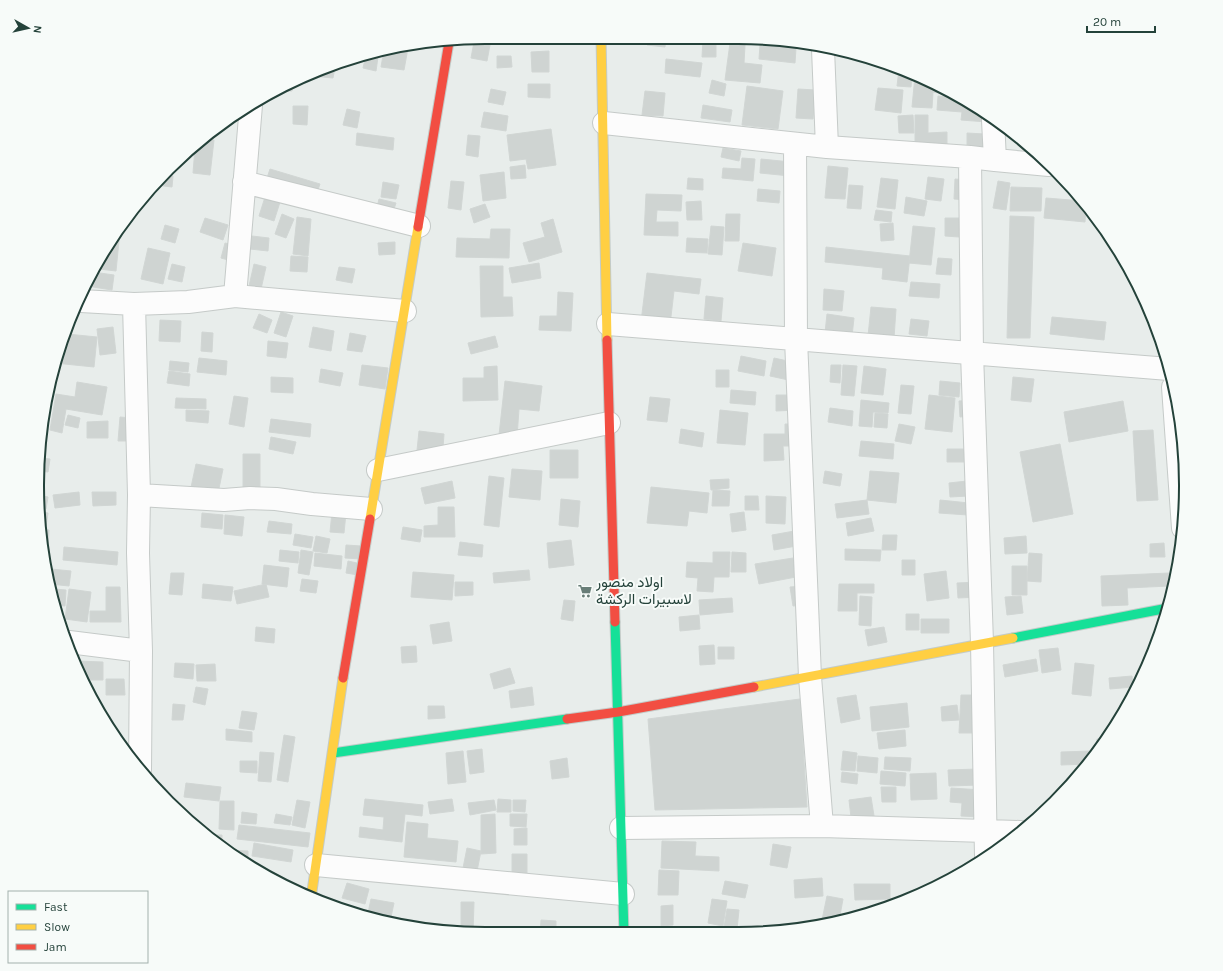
<svg xmlns="http://www.w3.org/2000/svg" width="1223" height="971" font-family="Karla,Vazirmatn,sans-serif">
	<style>
		.building { fill: #cfd4d2; stroke: #d1d6d4 }
		.lines { fill: none; stroke-linecap: round; stroke-linejoin: round }
		.street-casing { stroke: #c5cac8; stroke-width: 24 }
		.fast-casing { stroke: #c3cbc8; stroke-width: 11 }
		.slow-casing { stroke: #c3cbc8; stroke-width: 11 }
		.jam-casing { stroke: #c3cbc8; stroke-width: 11 }
		.street { stroke: #fcfcfc; stroke-width: 22 }
		.fast { stroke: #16e098; stroke-width: 9 }
		.slow { stroke: #ffcf43; stroke-width: 9 }
		.jam { stroke: #f24e42; stroke-width: 9 }
		.labels { text-anchor: middle; stroke-width: 4; stroke-linejoin: round; paint-order: stroke }
		.poi-label { font-size: 15px; fill: #24423a; stroke: #f7fbf9; text-anchor: start }
		.rim { fill: none; stroke: #24423a; stroke-width: 2 }
	</style>
	<rect width="100%" height="100%" fill="#e8edeb"/>
	<!-- building -->
	<path class="building" d="M496,37H512L511,41L495,39Z
		M514,37H553L514,39Z
		M648,38H666L665,47L647,45Z
		M750,38H767V42L750,43Z
		M703,40L716,41V57H702Z
		M474,42L490,45L487,61L471,58Z
		M730,43L745,45L744,63L762,65L760,83L725,80Z
		M760,45L796,48L795,63L759,59Z
		M405,48H408L404,70L381,67L384,50Z
		M380,51L379,56L366,54L370,52Z
		M549,51V72H532L531,52Z
		M366,55L378,57L376,71L363,68Z
		M497,56H511L512,67L497,68Z
		M666,59L702,63L700,77L665,73Z
		M878,60L882,61L891,65L878,66Z
		M335,67L333,78L312,76Z
		M899,69L912,75L911,87L897,86Z
		M915,76L941,88L940,93L933,92L932,108L912,107Z
		M712,80L726,84L724,96L709,93Z
		M293,84L292,91H279V90Z
		M528,84H550V98L528,97Z
		M747,86L783,91L778,129L742,125Z
		M878,88L903,90L901,113L875,110Z
		M491,89L506,92L503,105L488,102Z
		M798,89L815,90L813,119L796,118Z
		M645,91L665,93L663,116L642,115Z
		M938,96L964,99L987,115V122L961,120L962,112L937,110Z
		M703,105L732,110L730,122L701,118Z
		M293,106H308L307,125L293,124Z
		M347,109L360,112L357,128L343,125Z
		M484,112L508,116L506,131L481,127Z
		M913,115L914,133H899L898,116Z
		M915,115H928V133L947,132V146H915Z
		M551,129L556,165L528,169L526,159L510,161L507,135Z
		M357,133L394,138L393,150L356,145Z
		M967,133L984,134L983,147L967,146Z
		M468,135L480,136L478,157L466,155Z
		M207,139L214,140L210,175L193,173L195,148Z
		M723,148L741,151L739,161L721,157Z
		M742,158L755,159L753,181L722,178L723,168L741,169Z
		M761,159L791,162L790,176L760,173Z
		M525,165L526,178L511,179L510,167Z
		M828,166L848,168L845,199L825,198Z
		M270,169L320,184L315,198L265,184Z
		M504,172L506,198L483,201L480,175Z
		M163,175L173,176L172,187L156,185Z
		M928,177L944,179L941,201L925,199Z
		M688,178L703,179V190L687,189Z
		M881,178L898,180L895,209L877,207Z
		M955,179L969,180L968,200L954,199Z
		M451,181L464,182L461,210L448,208Z
		M998,181L1010,183L1006,210L993,208Z
		M383,182L399,185L396,199L381,197Z
		M849,185L863,186L861,209L847,208Z
		M1011,187L1042,188L1041,211H1010Z
		M758,189L780,191L779,203L757,201Z
		M266,194L281,199L274,221L259,216Z
		M646,194L682,195L681,211L657,210L656,222H678V236L644,235Z
		M906,197L927,201L924,216L904,213Z
		M1046,198L1083,201L1086,205L1085,222L1044,218Z
		M379,199L396,203L392,215L376,211Z
		M701,201L702,220H687L686,202Z
		M485,204L490,217L474,223L470,209Z
		M876,210L892,212L891,222L874,220Z
		M282,214L294,219L286,238L275,234Z
		M726,214H740L739,241H725Z
		M1010,216L1034,217L1030,338H1007Z
		M297,217L311,219L308,256L293,254Z
		M205,218L228,225L223,240L200,232Z
		M945,218H960L959,237L945,236Z
		M553,219L562,252L529,262L523,243L545,237L541,223Z
		M893,223L894,240L881,241L880,224Z
		M165,225L179,229L175,243L161,239Z
		M711,226L724,227L722,255L708,254Z
		M913,226L935,228L931,265L909,263Z
		M491,229H510L509,258L456,257L457,238L490,239Z
		M120,231L116,271L99,269L100,257Z
		M252,236L269,238L268,251L250,249Z
		M687,238L708,239L707,253L686,252Z
		M395,242V254L379,255L378,243Z
		M225,243L238,246L235,262L221,258Z
		M743,243L776,248L772,276L738,271Z
		M826,247L910,256L907,282L882,279L883,268L825,262Z
		M148,248L170,253L163,284L141,279Z
		M291,256L308,257L307,272L290,271Z
		M938,258L952,259L951,275L936,274Z
		M539,263L541,278L512,283L509,268Z
		M172,264L185,267L182,282L168,279Z
		M254,264L266,267L261,289L249,286Z
		M480,266H503V297H512L513,316L481,317Z
		M339,267L355,269L352,283L336,280Z
		M93,272L114,275L112,290L87,286Z
		M647,273L701,279L699,294L674,291L670,325L641,322Z
		M911,282L940,284L939,298L909,296Z
		M824,289L844,291L842,311L823,310Z
		M558,292L573,293L571,331L539,330L540,316H557Z
		M706,296L723,298L721,321L704,319Z
		M871,307L896,309L894,338L868,336Z
		M281,312L293,316L286,337L274,333Z
		M259,314L272,320L267,333L253,328Z
		M827,314L854,318L852,336L825,333Z
		M1052,317L1106,322L1104,340L1050,334Z
		M911,319L929,321L927,336L909,334Z
		M160,320L181,321L180,342L159,341Z
		M113,327L116,353L100,355L97,329Z
		M313,327L334,331L331,351L309,347Z
		M202,332L213,333L212,352L201,351Z
		M350,333L366,336L362,352L347,350Z
		M67,334L97,337L94,367L55,363Z
		M495,336L498,347L471,354L468,343Z
		M268,341L288,343L286,358L267,356Z
		M741,356L766,361L764,376L738,371Z
		M199,358L227,361L226,375L197,372Z
		M774,358L797,363L793,381L770,376Z
		M170,361L189,363L188,372L169,370Z
		M362,365L388,368L385,389L359,385Z
		M831,365H841L840,383L830,382Z
		M843,365L857,366L854,396L841,395Z
		M497,366L498,400L463,401V378H484V367Z
		M864,366L886,369L883,395L861,393Z
		M321,369L343,373L340,386L319,382Z
		M716,370H729V387H716Z
		M169,371L190,374L189,386L167,383Z
		M271,377L293,378V393L271,392Z
		M1013,377L1034,379L1031,402L1011,400Z
		M505,381L542,386L539,411L519,409L517,437L499,435Z
		M940,381L960,383L959,397L939,395Z
		M77,382L107,387L102,415L66,409L62,433L50,430L56,394L75,397Z
		M901,385L914,386L911,414L898,413Z
		M731,390L756,392L755,405L730,403Z
		M776,395H797V410L776,411Z
		M929,395L955,398L952,432L925,429Z
		M234,396L248,398L244,427L229,424Z
		M650,397L670,399L667,422L647,420Z
		M176,398L206,399V409L175,408Z
		M861,400L889,403L888,413L873,412L872,427L859,426Z
		M976,400L978,415L960,417L959,401Z
		M48,401L51,402L47,417H46Z
		M1123,401L1128,431L1069,442L1064,412Z
		M830,408L853,411L852,426L828,422Z
		M186,410L209,411L208,423L186,421Z
		M720,410L748,413L745,445L717,443Z
		M875,413L888,414L887,428L874,427Z
		M68,415L80,418L78,428L65,425Z
		M120,417L132,418L131,441H118Z
		M271,419L311,424L310,437L269,432Z
		M108,421V438H87V422Z
		M785,424H799L800,446H783L784,460L764,461V434H785Z
		M899,424L915,427L911,444L895,441Z
		M681,429L704,433L702,447L679,443Z
		M1153,430L1158,500L1137,501L1133,431Z
		M419,431L444,434L442,462L416,460Z
		M271,437L296,442L293,454L269,449Z
		M861,441L894,444L893,459L859,456Z
		M1060,444L1073,514L1033,522L1020,452Z
		M947,449H969V462H947Z
		M550,450H578V478H550Z
		M243,454H260V490H243Z
		M41,458L50,459L48,472L39,471Z
		M196,464L223,469L217,498L190,492Z
		M512,469L542,471L540,500L509,497Z
		M825,471L842,474L840,486L823,483Z
		M870,471L899,473L896,503L867,500Z
		M489,476L504,478L499,527L484,525Z
		M729,479V488L711,490L710,480Z
		M452,481L455,498L425,504L421,488Z
		M967,481L968,496L950,497L949,483Z
		M651,487L709,493L707,513L689,511L687,526L647,523Z
		M713,490L730,491L729,506H712Z
		M79,492L80,505L55,508L53,495Z
		M92,492H116V505L93,506Z
		M38,495L48,497L46,509L40,508Z
		M745,496H758L759,510H745Z
		M766,496L786,497L785,524L766,523Z
		M561,499L580,501L578,527L559,525Z
		M867,500L869,514L837,518L835,504Z
		M940,500L969,503L968,515L939,513Z
		M333,502L347,503L344,533L330,532Z
		M438,507H454L455,537H424V526L438,525Z
		M40,512L48,513L46,526H42Z
		M744,512L746,530L732,532L730,514Z
		M202,513L223,515L222,529L201,527Z
		M225,515L244,517L242,536L224,534Z
		M871,518L874,531L848,536L846,523Z
		M269,521L292,524L291,534L267,532Z
		M403,527L422,530L420,542L401,539Z
		M43,530H49L48,552H46Z
		M800,530L802,545L774,550L772,535Z
		M295,534L313,537L311,548L293,545Z
		M883,535H897L896,550H882Z
		M316,536L330,539L327,553L313,551Z
		M1026,536L1027,553L1005,554L1004,538Z
		M571,540L574,565L549,568L547,543Z
		M460,542L483,545L482,557L458,555Z
		M1164,543L1165,557H1150V544Z
		M346,545L361,546V559L345,558Z
		M64,547L118,552L117,565L63,560Z
		M845,549L881,550L880,561L845,560Z
		M280,550L299,552L298,563L279,561Z
		M301,550L313,552L309,575L298,573Z
		M713,552H730L729,577H714L713,592L697,591L698,578L686,577L687,562L713,563Z
		M732,552L746,553V572H731Z
		M315,553L342,556L341,569L314,566Z
		M1029,553L1042,554L1041,582L1027,581Z
		M793,558L796,577L759,584L755,564Z
		M902,560H915V575H902Z
		M348,561L366,565L364,576L346,573Z
		M264,565L289,568L287,587L262,584Z
		M1012,566H1027V595H1012Z
		M51,569L71,571L69,586L50,584Z
		M529,570L530,580L494,583L493,573Z
		M946,571L949,598L927,601L924,574Z
		M413,572L454,575L452,600L411,597Z
		M171,573H184L182,595L169,594Z
		M1169,573V586L1127,588L1128,605L1102,606L1101,576Z
		M302,579L318,581L316,593L300,591Z
		M455,582H473V595L455,596Z
		M979,582L980,597L958,598L957,583Z
		M203,584L233,587L231,601L202,598Z
		M266,584L269,597L237,604L234,591Z
		M839,584H874V593H857V611H838Z
		M804,586L807,605L793,606L790,587Z
		M106,587H120L121,622H90V611H106Z
		M54,589L66,590L65,606L54,605L52,602Z
		M69,589L91,592L87,622L65,619Z
		M860,596L872,597L871,626L859,625Z
		M1021,596L1023,613L1007,615L1005,597Z
		M732,598L733,612L700,615L699,600Z
		M564,600L575,601L573,621L561,619Z
		M906,614H919V630H906Z
		M699,615L700,629L680,631L679,617Z
		M921,619H949V633H921Z
		M449,622L452,641L433,644L430,625Z
		M256,627L275,629L274,643L255,641Z
		M884,627L887,642L868,646L865,630Z
		M714,645L715,664L700,665L699,646Z
		M416,646L417,662L402,663L401,647Z
		M718,647H734V659H718Z
		M1058,648L1061,670L1042,673L1039,650Z
		M1036,659L1038,671L1005,677L1003,665Z
		M77,661L103,662V680H85Z
		M175,663L194,664L193,679L174,677Z
		M1075,663L1094,665L1091,696L1072,694Z
		M215,664L216,681H197L196,665Z
		M510,668L515,683L494,689L490,674Z
		M1132,676L1133,687L1110,689L1109,678Z
		M106,679H124L125,695H106Z
		M196,687L208,689L205,705L193,702Z
		M532,687L534,705L511,708L509,691Z
		M856,695L860,719L841,723L837,698Z
		M961,695H982L981,733H959Z
		M800,699L807,807L655,810L648,719Z
		M907,703L909,727L872,731L870,707Z
		M173,704L185,705L183,720H172Z
		M957,705L959,720L942,721L941,707Z
		M428,706H444L445,718L428,719Z
		M242,711L257,713L254,730L239,728Z
		M101,716H110L111,729Z
		M226,729L252,732V742L226,740Z
		M905,730L906,746L879,749L877,733Z
		M284,735L295,737L288,782L277,780Z
		M1097,739H1106L1098,750H1096Z
		M482,749L484,772L470,774L467,751Z
		M463,751L466,782L448,784L446,753Z
		M843,751L857,753L855,771L841,770Z
		M1092,751V760L1088,764L1061,765V752Z
		M260,752L274,753L271,782L258,781Z
		M858,756L878,758L877,773L857,771Z
		M885,757L911,758L910,771L884,769Z
		M567,758L569,777L552,779L550,761Z
		M240,761H257V773L240,772Z
		M1078,765H1087L1078,775Z
		M978,769L979,785L949,786L948,770Z
		M881,771L906,773L905,786L880,784Z
		M842,772L858,774L857,784L841,782Z
		M936,773L937,799L911,800L910,774Z
		M1067,778L1074,779L1066,788Z
		M186,783L221,787L219,801L184,797Z
		M881,787H896V802H882Z
		M951,788L982,790L980,817L961,816L962,803L950,802Z
		M871,797L875,822L852,826L849,800Z
		M365,799L423,805L422,816L405,814L402,842L359,837L360,827L383,830L384,817L363,815Z
		M452,799L454,811L430,814L428,802Z
		M498,799L511,800V812H497Z
		M297,800L310,802L305,828L292,825Z
		M494,800L496,810L470,815L468,803Z
		M513,800H526L525,812L513,811Z
		M220,801H234V830L219,829Z
		M242,812L257,814L256,824L241,823Z
		M276,814L292,817L290,825L274,823Z
		M495,814L496,853L481,854V815Z
		M510,814H527L526,827L510,826Z
		M407,822L428,824L427,838L458,841L456,862L404,857Z
		M239,825L310,833L308,847L237,839Z
		M527,828V845H514V829Z
		M210,835H222V846Z
		M662,841L696,842L695,856L719,857V871L661,868Z
		M254,843L293,850L291,862L252,856Z
		M773,844L791,847L787,868L770,865Z
		M467,848L481,851L477,871L463,868Z
		M227,850L248,851V865L236,858Z
		M512,854H527V876H512Z
		M659,870L679,871L678,895H658Z
		M822,878L823,896L795,898L794,880Z
		M725,881L748,885L745,898L722,894Z
		M347,883L369,889L365,904L342,898Z
		M854,884H890V899L855,900Z
		M827,896L843,899L839,921L833,922L822,920Z
		M371,899L394,903L391,917L368,913Z
		M712,899L727,901L723,926L708,923Z
		M461,902H474L473,933L461,932Z
		M673,905V925L661,926V906Z
		M727,909L739,910L737,929L724,927Z
		M360,912L373,915V918L360,914Z
		M541,920L556,921V934H540Z
		M512,927H521V934H511Z"/>
	<g class="lines">
		<defs>
			<path id="street" d="M823,49L827,147
				M993,120L995,160
				M604,123L827,147L970,157L995,160L1049,165
				M795,144L796,339L810,677L822,826
				M970,157L972,353L982,643L986,856
				M244,182L419,226
				M235,296L251,105
				M81,301L134,304L188,302L235,296L405,311
				M134,304L139,495L138,553L141,651L140,770
				M608,324L1169,369
				M1173,387L1183,528
				M378,470L609,423
				M139,495L224,500L250,498L276,499L312,504L371,509
				M69,642L141,651
				M621,828L822,826L1020,832
				M316,865L623,894"/>
			<path id="fast" d="M615,622L624,934
				M1013,638L1168,608
				M333,753L567,719"/>
			<path id="slow" d="M601,37L607,340
				M370,519L418,227
				M754,687L1013,638
				M311,898L343,678"/>
			<path id="jam" d="M418,227L449,42
				M607,340L615,622
				M343,678L370,519
				M567,719L618,712L754,687"/>
		</defs>
		<!-- street casing -->
		<use href="#street" class="street-casing"/>
		<!-- fast casing -->
		<use href="#fast" class="fast-casing"/>
		<!-- slow casing -->
		<use href="#slow" class="slow-casing"/>
		<!-- jam casing -->
		<use href="#jam" class="jam-casing"/>
		<!-- street -->
		<use href="#street" class="street"/>
		<!-- fast -->
		<use href="#fast" class="fast"/>
		<!-- slow -->
		<use href="#slow" class="slow"/>
		<!-- jam -->
		<use href="#jam" class="jam"/>
	</g>
	<!-- icons -->
	<defs>
		<symbol id="supermarket-bare" viewBox="-9 -9 18 18"><path d="M-6-5.5h2.5l.6 2H6L4.5 2H-2.5L-4.4-4H-6ZM-1.5 3.2a1.3 1.3 0 1 0 .1 0ZM3 3.2a1.3 1.3 0 1 0 .1 0Z" fill="#697e78" stroke="#f7fbf9" stroke-width="2.5" paint-order="stroke"/></symbol>
	</defs>
	<g fill-rule="evenodd">
		<use href="#supermarket-bare" x="575" y="581" width="20" height="20"/>
	</g>
	<g class="labels">
		<!-- poi labels -->
		<g class="poi-label">
			<text x="596" y="587">اولاد منصور<tspan x="596" dy="17">لاسبيرات الركشة</tspan></text>
		</g>
	</g>
	<!-- crop -->
	<path d="M0 0H1223V971H0ZM485 44H738A441 441 0 0 1 1179 485V486A441 441 0 0 1 738 927H485A441 441 0 0 1 44 486V485A441 441 0 0 1 485 44Z" fill="#f7fbf9" fill-rule="evenodd"/>
	<path class="rim" d="M485 44H738A441 441 0 0 1 1179 485V486A441 441 0 0 1 738 927H485A441 441 0 0 1 44 486V485A441 441 0 0 1 485 44Z"/>
	<!-- legend -->
	<rect x="8" y="891" width="140" height="72" fill="#f7fbf9" stroke="#a3b1ad"/>
	<rect x="16" y="904" width="20" height="6" fill="#16e098" stroke="#a3b1ad"/>
	<text x="44" y="911" font-size="12" fill="#24423a">Fast</text>
	<rect x="16" y="924" width="20" height="6" fill="#ffcf43" stroke="#a3b1ad"/>
	<text x="44" y="931" font-size="12" fill="#24423a">Slow</text>
	<rect x="16" y="944" width="20" height="6" fill="#f24e42" stroke="#a3b1ad"/>
	<text x="44" y="951" font-size="12" fill="#24423a">Jam</text>
	<!-- north arrow -->
	<g transform="translate(28 28) rotate(98)" stroke="#f7fbf9" stroke-width="3" paint-order="stroke">
	<path d="M0-3L7 15L0 10L-7 15Z" fill="#24423a"/>
	<text y="-6" font-size="11" font-weight="bold" text-anchor="middle" fill="#24423a">N</text>
	</g>
	<!-- scale -->
	<path d="M1087 26v6h68v-6" fill="none" stroke="#24423a" stroke-width="2"/>
	<text x="1093" y="26" font-size="12" fill="#24423a" stroke="#f7fbf9" stroke-width="3" paint-order="stroke">20 m</text>
</svg>
